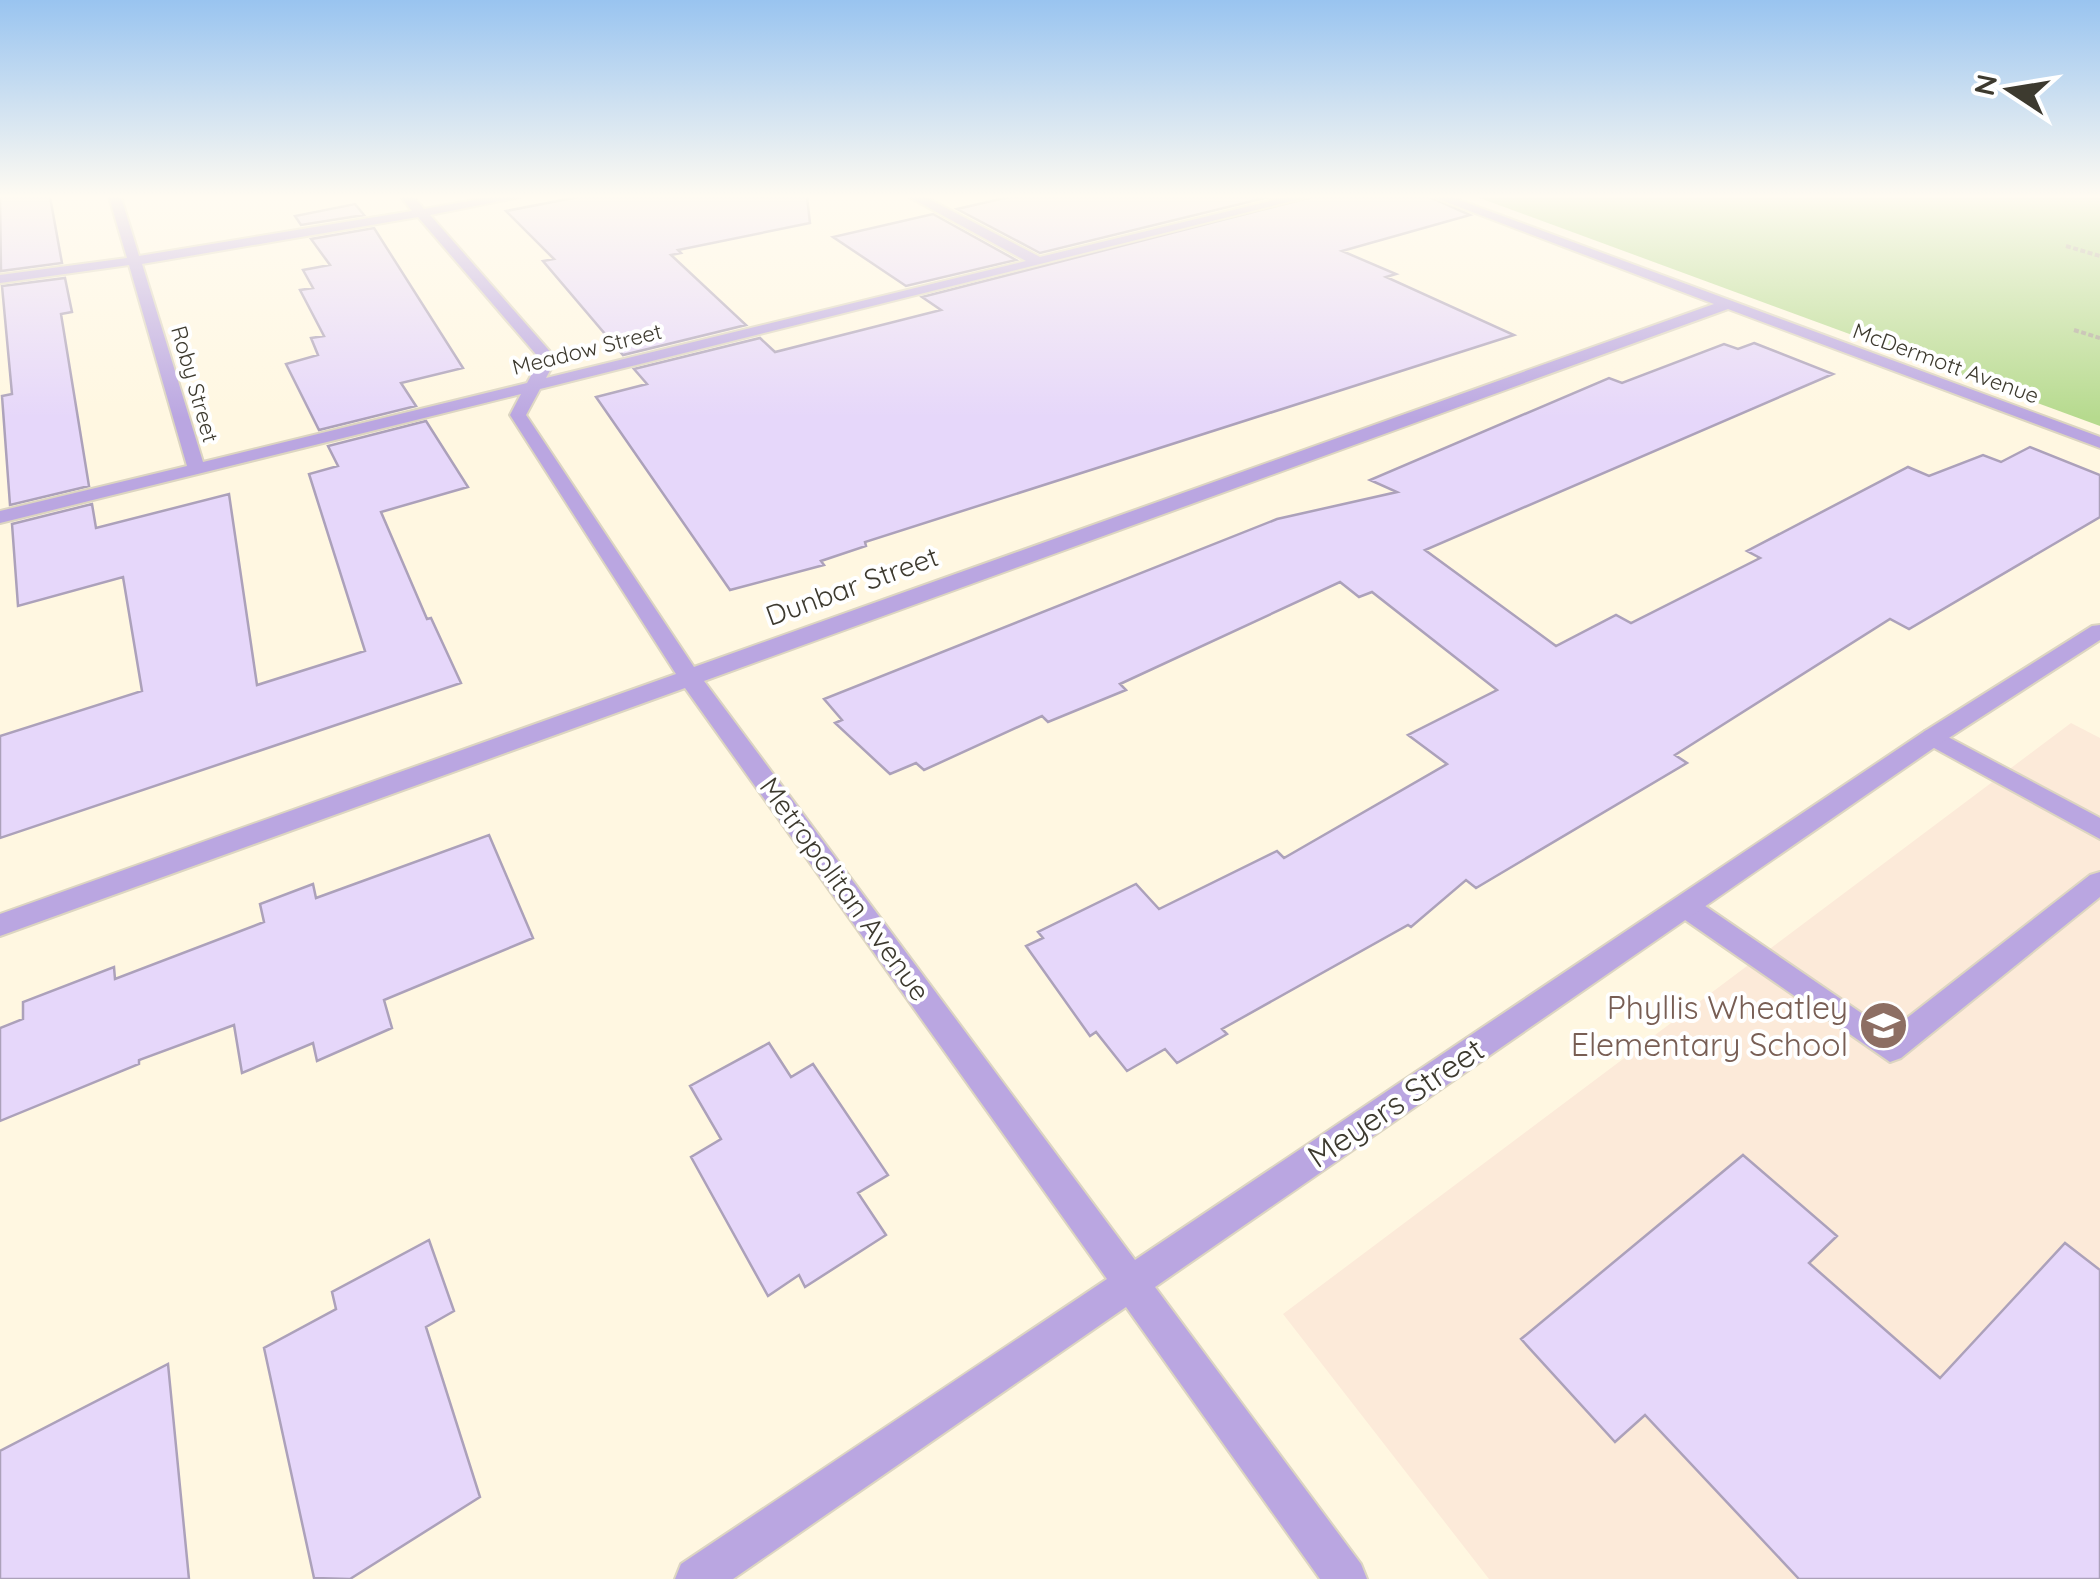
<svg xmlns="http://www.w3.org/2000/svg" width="2100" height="1579" font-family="Quicksand,sans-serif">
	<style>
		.education { fill: #fcead9 }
		.green { fill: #b6da8e }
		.building { fill: #e6d7fa; stroke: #aca1ba; stroke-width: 2.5 }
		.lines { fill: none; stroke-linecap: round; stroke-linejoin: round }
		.lane-casing { stroke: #dcd5c1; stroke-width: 4 }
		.street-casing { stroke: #dcd5c1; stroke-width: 4 }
		.path { stroke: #aca695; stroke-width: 4; stroke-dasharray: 5 2.5; stroke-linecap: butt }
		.lane { fill: #baa6e1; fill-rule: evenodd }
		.street { fill: #baa6e1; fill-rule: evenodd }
		.labels { text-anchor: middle; stroke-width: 8; stroke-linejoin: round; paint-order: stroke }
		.far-street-label { font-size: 22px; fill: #3d3a2f; stroke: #fff }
		.street-label { font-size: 28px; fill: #3d3a2f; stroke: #fff }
		.near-education-label { font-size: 32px; fill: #785e54; stroke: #fff; text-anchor: end }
		.near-street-label { font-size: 32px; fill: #3d3a2f; stroke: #fff }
	</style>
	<rect width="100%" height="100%" fill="#fff7e1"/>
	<!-- education -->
	<path class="education" d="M2071,723L2100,738V1579H1489L1283,1314Z"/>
	<!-- green -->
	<path class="green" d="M1477,197H2100V426Z"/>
	<!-- building -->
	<path class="building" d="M0,197H50L62,263L1,271Z
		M578,197H807L810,223L678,250L681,253L671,255L746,325L623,355L543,261L554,259L506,211Z
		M1009,197H1269L1040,253L957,209Z
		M1312,197H1430L1470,215L1342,251L1396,274L1386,277L1514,335L865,542L866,546L821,561L824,565L730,590L596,397L647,384L634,369L760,338L775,352L941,310L922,297Z
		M355,204L364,215L301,225L295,216Z
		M933,214L1016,260L906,286L833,237Z
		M374,228L463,368L401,383L416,406L319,430L286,364L318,355L311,338L324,336L300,290L313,288L303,270L330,265L311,239Z
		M65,278L72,312L61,314L89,486L10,505L2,396L12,394L2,286Z
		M1754,343L1833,374L1425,550L1556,646L1616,615L1631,623L1760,558L1747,551L1908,467L1929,476L1983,455L2001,462L2030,447L2100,475V517L1909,629L1890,619L1675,755L1687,763L1476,888L1466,880L1411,927L1408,925L1222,1029L1227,1034L1177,1063L1165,1049L1127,1071L1096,1032L1090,1036L1026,946L1043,938L1038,932L1136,884L1159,909L1277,851L1284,858L1447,764L1408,735L1497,690L1372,592L1359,597L1340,582L1120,684L1126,690L1048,722L1042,716L924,770L916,763L890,774L835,723L842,720L824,699L1277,519L1397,492L1370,480L1609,378L1622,383L1724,344L1738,349Z
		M426,421L468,487L381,512L427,619L431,618L461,683L0,838V736L142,691L123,577L18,606L12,524L92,504L96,528L229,494L257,685L365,651L309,474L338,466L328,446Z
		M489,835L533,938L384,1000L392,1028L317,1061L313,1043L242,1073L234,1025L139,1060V1064L0,1121V1028L23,1019V1002L114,967L115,979L264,922L260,904L313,884L316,898Z
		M769,1043L791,1077L813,1064L888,1175L858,1193L886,1235L805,1287L799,1275L768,1296L691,1157L721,1139L690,1086Z
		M1743,1155L1837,1236L1809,1263L1940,1378L2065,1243L2100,1270V1579H1799L1645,1415L1615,1442L1521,1339Z
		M429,1240L454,1311L426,1327L480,1497L350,1579L314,1578L264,1348L336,1309L332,1292Z
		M168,1364L189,1579H0V1451Z"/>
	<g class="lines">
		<defs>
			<path id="lane" d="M1933,729L2100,818V839L1925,743L1921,737L1925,731Z
				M2100,872V897L1901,1058L1890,1062L1675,913L1671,906L1675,899H1695L1889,1032L2090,875Z"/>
			<path id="street" d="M109,197H121L139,256L412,211L401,197H414L424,209L491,197H520L430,215L554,356L556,359L546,378L1026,261L909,197H925L1040,257L1286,197H1308L540,389L526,415L694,667L1714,304L1433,197H1451L2100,437V448L1728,309L704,681L1135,1260L1925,731L2092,626L2100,625V640L1941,743L1155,1287L1361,1564L1367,1579H1320L1126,1307L733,1579H675L681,1564L1107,1279L685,688L0,936V914L676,674L510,415L521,394L0,523V511L187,466L129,265L0,283V275L127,258ZM418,217L540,359L527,383L203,462L142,264Z"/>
		</defs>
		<!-- lane casing -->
		<use href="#lane" class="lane-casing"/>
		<!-- street casing -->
		<use href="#street" class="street-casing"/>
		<!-- path -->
		<path class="path" d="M2066,246L2100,256
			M2074,330L2100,338"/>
		<!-- lane -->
		<use href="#lane" class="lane"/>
		<!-- street -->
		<use href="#street" class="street"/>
	</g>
	<!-- sky -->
	<linearGradient id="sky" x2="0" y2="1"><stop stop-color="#99c4f0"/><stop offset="0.47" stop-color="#fffbf2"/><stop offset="1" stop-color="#fffbf2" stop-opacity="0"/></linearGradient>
	<rect width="2100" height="418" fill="url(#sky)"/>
	<!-- icons -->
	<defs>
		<symbol id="school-disc" viewBox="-11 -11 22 22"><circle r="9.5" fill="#8d6e63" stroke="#fff"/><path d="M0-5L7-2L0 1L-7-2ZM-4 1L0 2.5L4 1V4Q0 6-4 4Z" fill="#fff"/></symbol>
	</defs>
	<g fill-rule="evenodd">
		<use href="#school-disc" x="1856" y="998" width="55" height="55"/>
	</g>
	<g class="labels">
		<!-- far-street labels -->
		<g class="far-street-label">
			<text transform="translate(587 349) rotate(-14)" y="8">Meadow Street</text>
			<text transform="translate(1946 363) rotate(20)" y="8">McDermott Avenue</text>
			<text transform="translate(195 384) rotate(74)" y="8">Roby Street</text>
		</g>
		<!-- street labels -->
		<g class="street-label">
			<text transform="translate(852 586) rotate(-20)" y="10">Dunbar Street</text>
			<text transform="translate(845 889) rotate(54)" y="10">Metropolitan Avenue</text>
		</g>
		<!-- near-education labels -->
		<g class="near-education-label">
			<text x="1848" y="1019">Phyllis Wheatley<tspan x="1848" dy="37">Elementary School</tspan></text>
		</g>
		<!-- near-street labels -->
		<g class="near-street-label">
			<text transform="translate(1396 1103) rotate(-34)" y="11">Meyers Street</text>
		</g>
	</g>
	<!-- north arrow -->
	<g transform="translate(2010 90) rotate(282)" stroke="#ffffff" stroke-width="8" paint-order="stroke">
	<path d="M0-8L18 38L0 25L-18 38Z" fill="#3d3a2f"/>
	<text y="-15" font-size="28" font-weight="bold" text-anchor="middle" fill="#3d3a2f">N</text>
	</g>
</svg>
